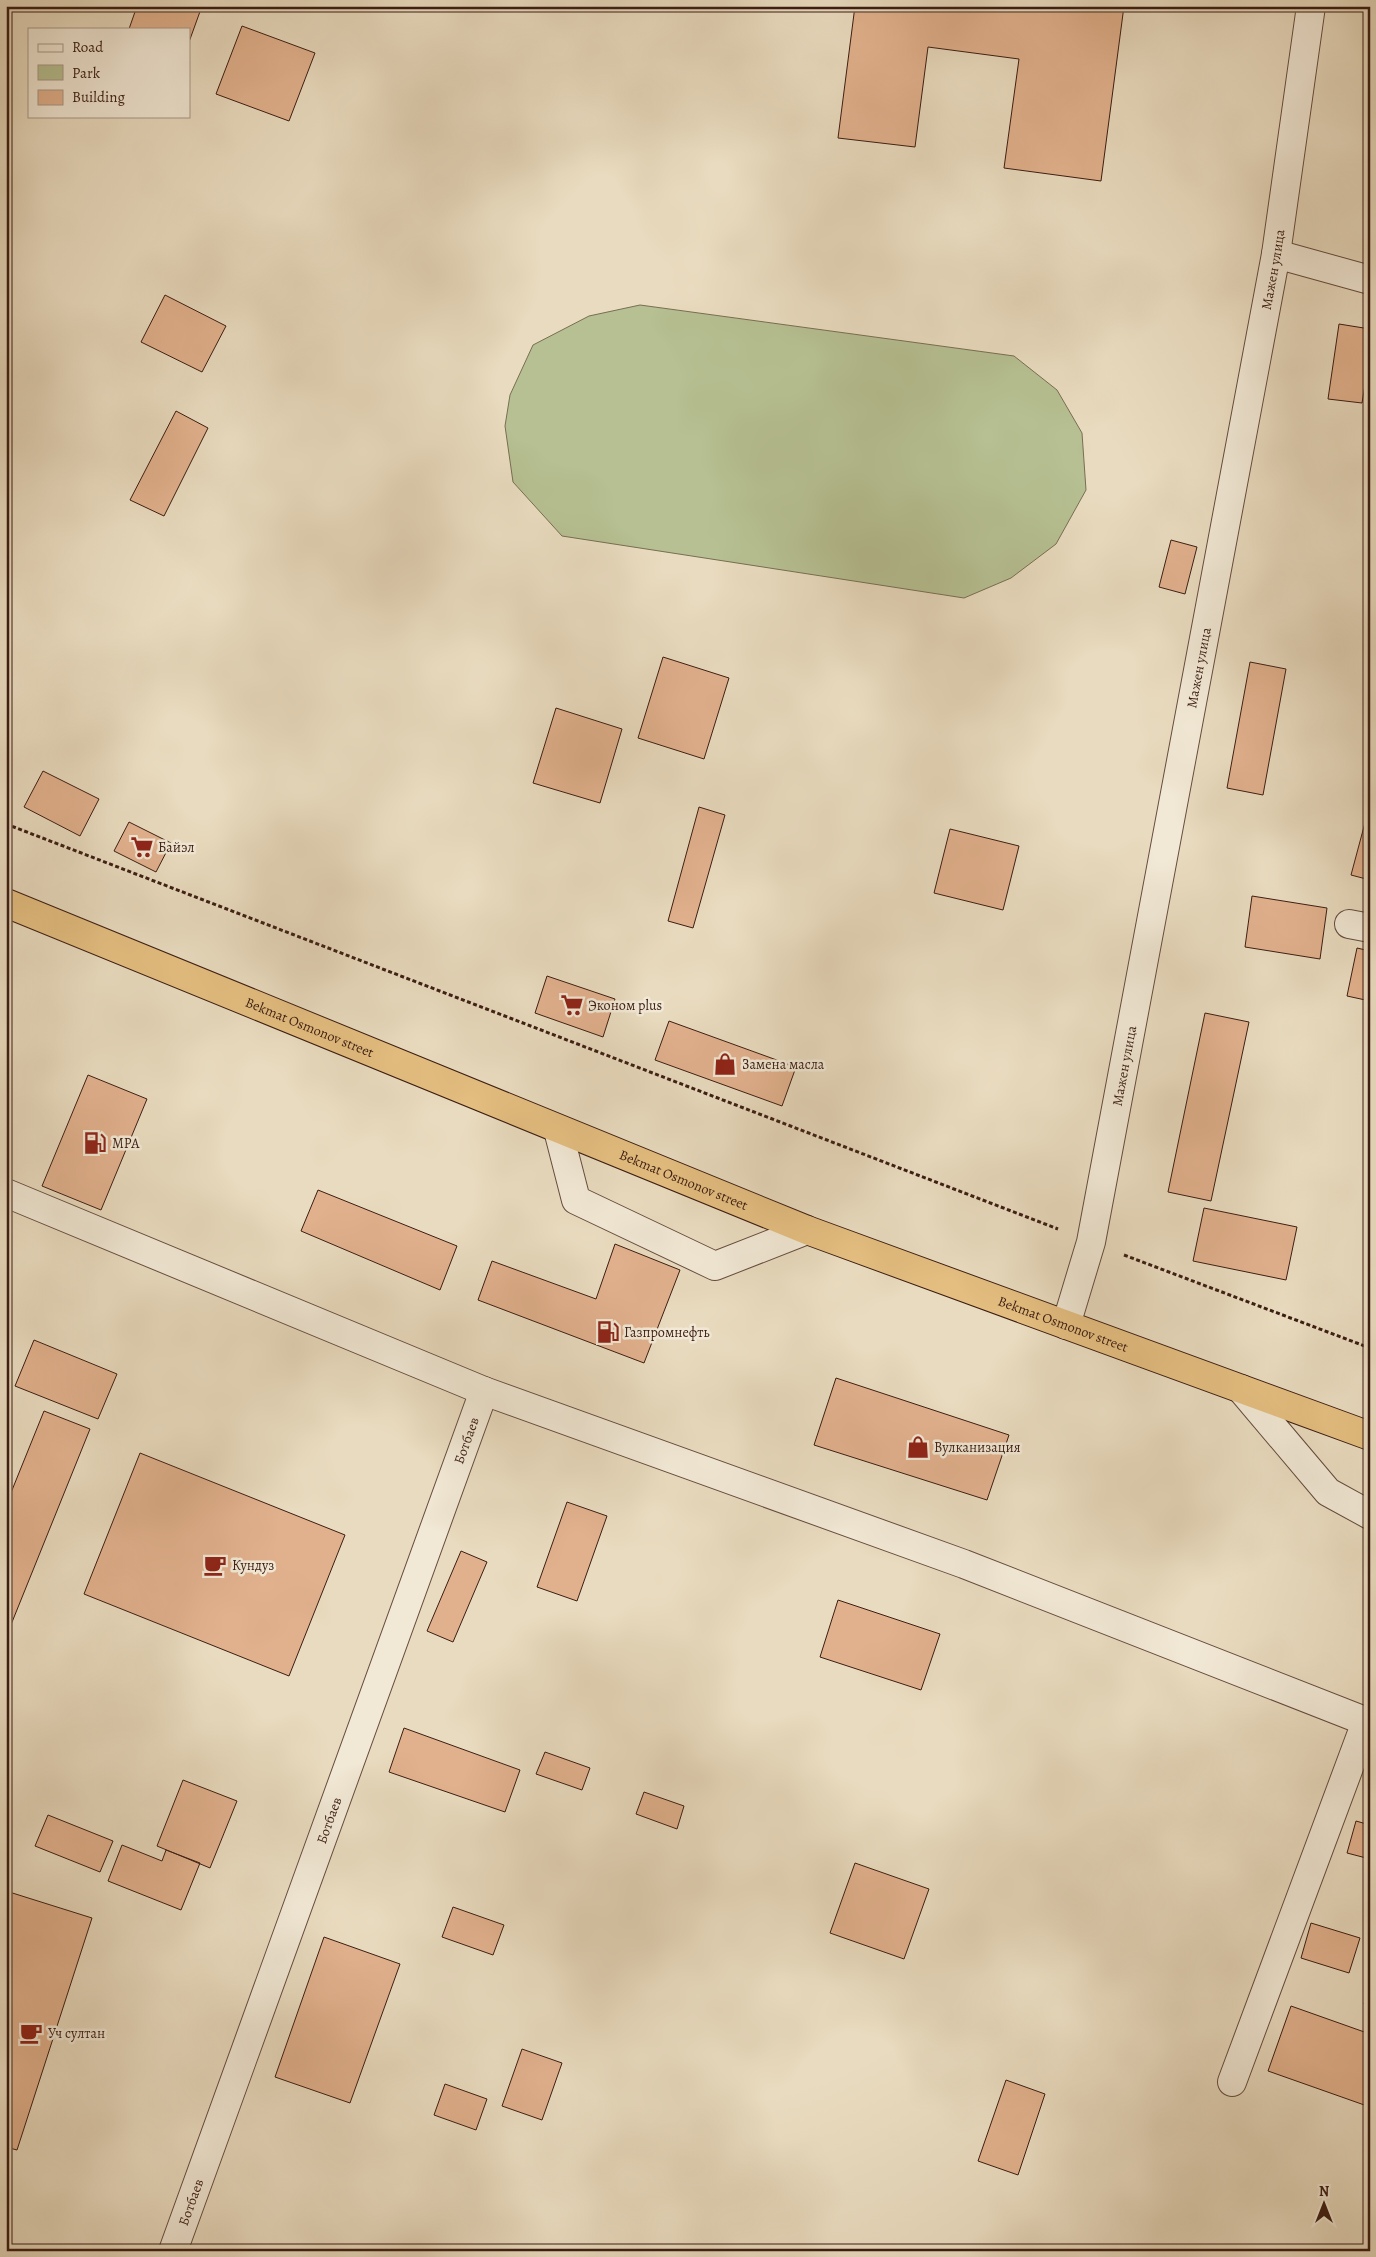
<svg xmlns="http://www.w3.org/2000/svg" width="1376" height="2257" font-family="Alegreya,serif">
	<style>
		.green { fill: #b6c092; stroke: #786e52 }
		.building { fill: #e1b18d; stroke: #3b1d13 }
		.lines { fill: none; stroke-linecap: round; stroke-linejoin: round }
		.minor-casing { stroke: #664c3e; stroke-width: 30 }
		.highway-casing { stroke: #3b1d13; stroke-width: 30 }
		.path { stroke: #3b1d13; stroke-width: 3; stroke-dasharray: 4 2.5; stroke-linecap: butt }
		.minor { stroke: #f1e8d5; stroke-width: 28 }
		.highway { stroke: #e4be80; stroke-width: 28 }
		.labels { text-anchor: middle; stroke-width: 5; stroke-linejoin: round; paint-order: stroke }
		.street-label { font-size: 14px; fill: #3b1d13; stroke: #f1e8d5 }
		.poi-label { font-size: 14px; fill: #3b1d13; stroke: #f1e8d5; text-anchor: start }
	</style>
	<rect width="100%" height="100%" fill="#e9dbbf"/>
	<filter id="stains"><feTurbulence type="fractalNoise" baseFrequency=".004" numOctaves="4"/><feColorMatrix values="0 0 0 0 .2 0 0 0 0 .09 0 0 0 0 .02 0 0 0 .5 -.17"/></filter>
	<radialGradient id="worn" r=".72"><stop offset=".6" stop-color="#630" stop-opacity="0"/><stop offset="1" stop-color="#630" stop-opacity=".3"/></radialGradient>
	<!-- green -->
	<path class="green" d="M640,305L1014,356L1057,390L1082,433L1086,490L1056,544L1011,578L964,598L562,536L513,482L505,426L510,395L533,345L589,316Z"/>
	<!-- building -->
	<path class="building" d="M137,6H202L189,42V29H129Z
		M855,6H1124L1101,181L1004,168L1019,59L928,47L915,147L838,138Z
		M242,26L315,53L289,121L216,94Z
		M165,295L226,326L202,372L141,342Z
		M1339,324L1370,329V355L1362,403L1328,399Z
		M176,411L208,428L164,516L130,500Z
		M1171,540L1197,547L1185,594L1159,587Z
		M663,657L729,678L704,759L638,738Z
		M1250,662L1286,669L1263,795L1227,788Z
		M556,708L622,729L600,803L533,783Z
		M43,771L99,799L80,836L24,807Z
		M1370,804V880L1351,875Z
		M699,807L725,815L693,928L668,921Z
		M129,822L171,843L156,872L114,851Z
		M950,829L1019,846L1003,910L934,893Z
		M1252,896L1327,908L1320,959L1245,947Z
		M1357,948L1370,951V1001L1347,996Z
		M547,976L615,999L603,1037L535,1013Z
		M1205,1013L1249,1022L1211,1201L1168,1192Z
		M669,1021L796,1067L782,1106L655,1060Z
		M88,1075L147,1099L101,1210L42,1186Z
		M318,1190L457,1246L440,1290L301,1231Z
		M1204,1208L1297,1227L1286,1280L1193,1261Z
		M615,1244L680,1270L644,1363L478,1300L492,1261L596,1299Z
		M34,1340L117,1374L98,1419L15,1386Z
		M836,1378L1009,1435L987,1500L814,1445Z
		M44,1411L90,1429L6,1637V1505Z
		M140,1453L345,1535L289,1676L84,1594Z
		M567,1502L607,1516L577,1601L537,1587Z
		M461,1551L487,1562L453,1642L427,1631Z
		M838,1600L940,1634L921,1690L820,1657Z
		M404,1728L520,1770L505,1812L389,1772Z
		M545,1752L590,1768L582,1790L536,1774Z
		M183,1780L237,1801L210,1868L157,1846Z
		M644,1792L684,1806L677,1829L636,1814Z
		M48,1815L113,1841L100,1872L35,1846Z
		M1356,1821L1370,1825V1859L1347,1853Z
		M122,1845L162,1861L166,1850L200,1863L181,1910L108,1881Z
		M855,1863L929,1889L904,1959L830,1933Z
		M6,1891L92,1918L17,2150L6,2147Z
		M453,1907L504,1925L493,1955L442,1937Z
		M1311,1923L1360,1938L1349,1973L1301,1958Z
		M324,1937L400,1964L350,2103L275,2077Z
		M1370,1988V2006L1364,2004Z
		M1291,2006L1370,2034V2107L1268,2071Z
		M522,2049L562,2063L542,2120L502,2106Z
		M1006,2080L1045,2094L1018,2175L978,2161Z
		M445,2084L487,2099L476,2130L434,2115Z"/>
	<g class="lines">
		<defs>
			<g id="minor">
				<path d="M1276,254L1370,280"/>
				<path d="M1349,924L1370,928"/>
				<path d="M558,1130L576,1200L715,1266L807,1230"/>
				<path d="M6,1193L484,1391L964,1564L1370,1723"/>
				<path id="s1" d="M1066,1325L1091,1242L1276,254L1311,6"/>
				<path d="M1241,1389L1328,1492L1370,1515"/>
				<path d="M1232,2082L1366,1722"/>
				<path id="s2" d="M173,2251L484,1391"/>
			</g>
			<g id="highway">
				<path id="s3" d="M6,903L807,1230L1370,1436"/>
			</g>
		</defs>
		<!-- minor casing -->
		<use href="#minor" class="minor-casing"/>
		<!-- highway casing -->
		<use href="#highway" class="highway-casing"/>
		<!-- path -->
		<path class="path" d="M6,824L1058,1229
			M1124,1255L1370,1348"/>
		<!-- minor -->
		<use href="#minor" class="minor"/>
		<!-- highway -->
		<use href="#highway" class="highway"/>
	</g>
	<!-- icons -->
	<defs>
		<symbol id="supermarket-bare" viewBox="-9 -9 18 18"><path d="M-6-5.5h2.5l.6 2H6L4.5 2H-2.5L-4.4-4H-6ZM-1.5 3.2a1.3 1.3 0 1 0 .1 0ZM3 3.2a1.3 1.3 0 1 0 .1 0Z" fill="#8f2418" stroke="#f1e8d5" stroke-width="2.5" paint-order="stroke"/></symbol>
		<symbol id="shop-bare" viewBox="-9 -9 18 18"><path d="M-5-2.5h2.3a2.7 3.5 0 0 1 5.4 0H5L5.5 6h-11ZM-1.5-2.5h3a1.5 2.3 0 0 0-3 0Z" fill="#8f2418" stroke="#f1e8d5" stroke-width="2.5" paint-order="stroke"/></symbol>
		<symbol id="fuel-bare" viewBox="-9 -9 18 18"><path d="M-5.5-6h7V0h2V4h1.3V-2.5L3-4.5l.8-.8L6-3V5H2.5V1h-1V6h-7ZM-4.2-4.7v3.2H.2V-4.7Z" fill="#8f2418" stroke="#f1e8d5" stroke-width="2.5" paint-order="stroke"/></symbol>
		<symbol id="cafe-bare" viewBox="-9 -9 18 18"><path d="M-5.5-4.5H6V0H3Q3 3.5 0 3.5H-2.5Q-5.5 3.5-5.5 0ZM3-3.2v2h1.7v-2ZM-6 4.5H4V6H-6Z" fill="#8f2418" stroke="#f1e8d5" stroke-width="2.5" paint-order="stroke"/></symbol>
	</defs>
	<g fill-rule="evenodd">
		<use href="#supermarket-bare" x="126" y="831" width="32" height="32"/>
		<use href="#supermarket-bare" x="556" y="989" width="32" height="32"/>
		<use href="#shop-bare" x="709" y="1048" width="32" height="32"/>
		<use href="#fuel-bare" x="79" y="1127" width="32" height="32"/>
		<use href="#fuel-bare" x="592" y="1316" width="32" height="32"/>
		<use href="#shop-bare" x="902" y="1431" width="32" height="32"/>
		<use href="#cafe-bare" x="199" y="1549" width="32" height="32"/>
		<use href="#cafe-bare" x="15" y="2017" width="32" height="32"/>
	</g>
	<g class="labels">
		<!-- street labels -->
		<g class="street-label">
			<text dy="5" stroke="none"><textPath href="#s1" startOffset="1076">Мажен улица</textPath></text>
			<text dy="5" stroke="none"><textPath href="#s1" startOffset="671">Мажен улица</textPath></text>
			<text dy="5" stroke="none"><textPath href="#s3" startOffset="328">Bekmat Osmonov street</textPath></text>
			<text dy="5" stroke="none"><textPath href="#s1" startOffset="266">Мажен улица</textPath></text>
			<text dy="5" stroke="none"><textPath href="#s3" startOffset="732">Bekmat Osmonov street</textPath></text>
			<text dy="5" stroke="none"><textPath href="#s3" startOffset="1138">Bekmat Osmonov street</textPath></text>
			<text dy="5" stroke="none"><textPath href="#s2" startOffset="862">Ботбаев</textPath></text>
			<text dy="5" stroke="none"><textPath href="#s2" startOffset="458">Ботбаев</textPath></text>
			<text dy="5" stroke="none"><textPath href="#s2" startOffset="52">Ботбаев</textPath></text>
		</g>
		<!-- poi labels -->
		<g class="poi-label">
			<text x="158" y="852">Байэл</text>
			<text x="588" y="1010">Эконом plus</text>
			<text x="742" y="1069">Замена масла</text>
			<text x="112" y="1148">MPA</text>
			<text x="624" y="1337">Газпромнефть</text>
			<text x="934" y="1452">Вулканизация</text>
			<text x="232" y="1570">Кундуз</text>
			<text x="48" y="2038">Уч султан</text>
		</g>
	</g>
	<!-- margin -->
	<rect width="1376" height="2257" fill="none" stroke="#e9dbbf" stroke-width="25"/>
	<rect x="8" y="8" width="1361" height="2242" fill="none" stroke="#3b1d13" stroke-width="2.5"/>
	<rect x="12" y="12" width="1351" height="2232" fill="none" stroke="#3b1d13"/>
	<!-- legend -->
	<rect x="28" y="28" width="162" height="90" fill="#f1e8d5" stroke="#a89787"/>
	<rect x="38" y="44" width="25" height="8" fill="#f1e8d5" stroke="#a89787"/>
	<text x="72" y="52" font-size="15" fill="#3b1d13">Road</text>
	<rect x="38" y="65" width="25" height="15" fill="#b6c092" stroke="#a89787"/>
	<text x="72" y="78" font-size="15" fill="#3b1d13">Park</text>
	<rect x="38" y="90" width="25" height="15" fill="#e1b18d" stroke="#a89787"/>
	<text x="72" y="102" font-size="15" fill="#3b1d13">Building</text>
	<!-- north arrow -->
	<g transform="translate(1324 2204)" stroke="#f1e8d5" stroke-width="4" paint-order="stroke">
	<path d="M0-4L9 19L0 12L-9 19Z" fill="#3b1d13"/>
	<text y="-8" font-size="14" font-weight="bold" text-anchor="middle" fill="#3b1d13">N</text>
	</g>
	<rect width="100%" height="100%" filter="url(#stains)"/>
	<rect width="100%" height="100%" fill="url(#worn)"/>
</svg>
